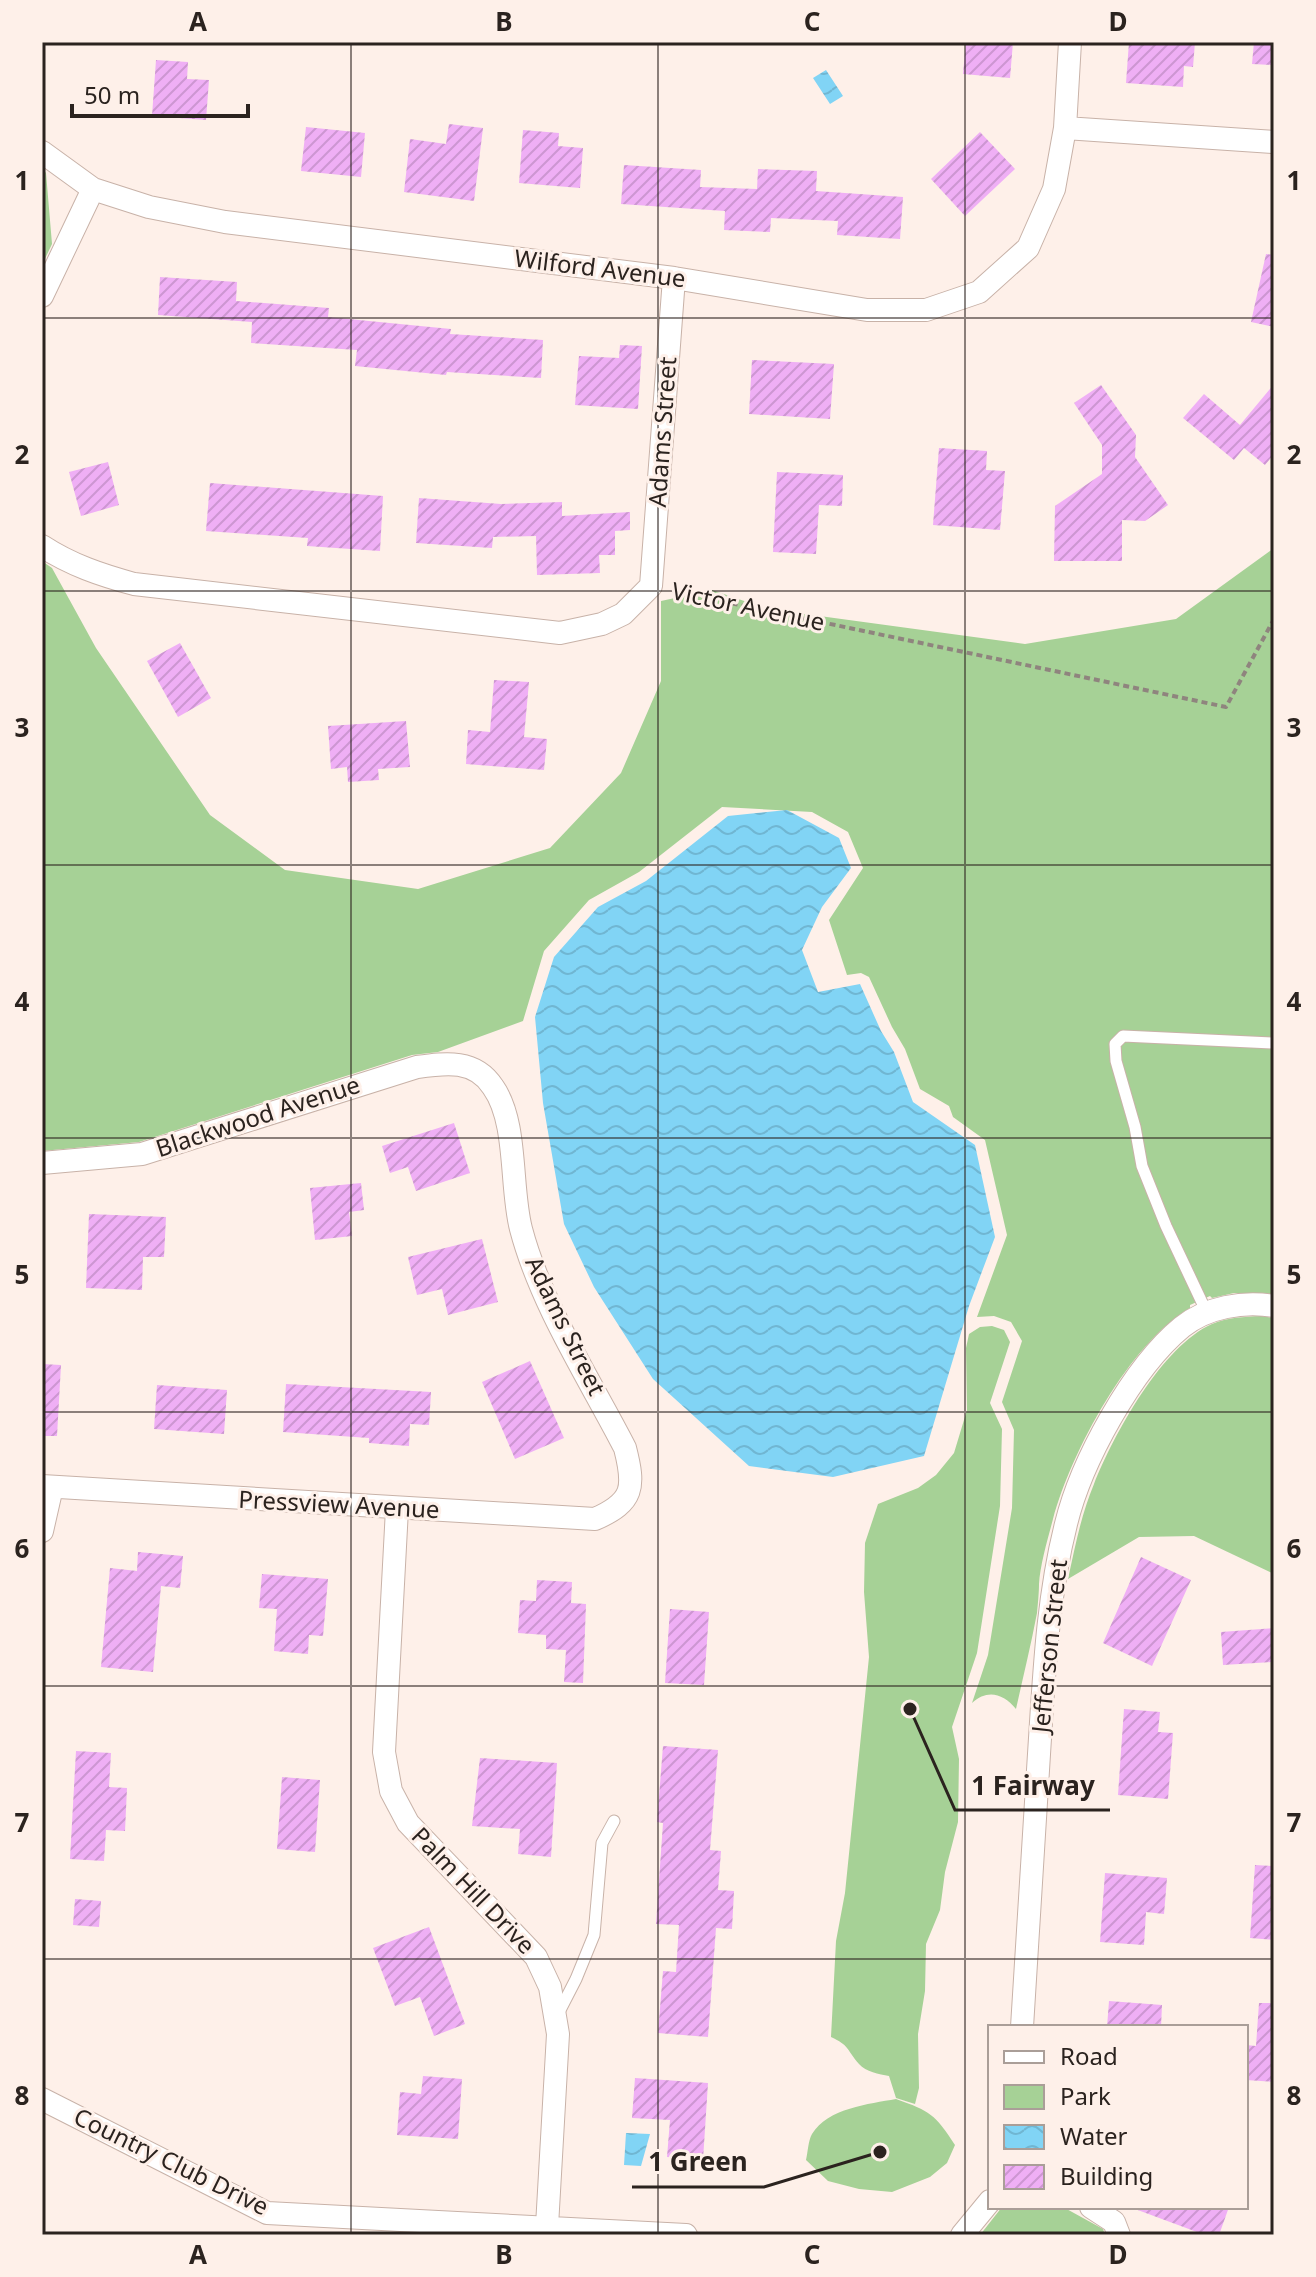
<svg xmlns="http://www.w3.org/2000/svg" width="1316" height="2277" font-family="'Noto Sans',sans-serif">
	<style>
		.green { fill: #a6d196 }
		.water { fill: url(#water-waves) }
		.building { fill: url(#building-hatch) }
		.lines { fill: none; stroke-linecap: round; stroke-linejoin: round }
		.service-casing { stroke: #c8b2a8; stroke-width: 13 }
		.minor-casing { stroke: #c8b2a8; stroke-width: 24 }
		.path { stroke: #8f847e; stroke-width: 4; stroke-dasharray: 6 4; stroke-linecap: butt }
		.service { stroke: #fff; stroke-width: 11 }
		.minor { stroke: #fff; stroke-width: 22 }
		.grid { fill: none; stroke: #2b231f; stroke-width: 2; stroke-opacity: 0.55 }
		.labels { text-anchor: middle; stroke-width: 6; stroke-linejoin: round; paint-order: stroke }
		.street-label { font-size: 24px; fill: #2b231f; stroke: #fef0e9 }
		.leader { fill: none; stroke: #2b231f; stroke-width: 3 }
		.callout-dot { fill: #2b231f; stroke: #fef0e9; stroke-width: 3 }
		.callout-label { font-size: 26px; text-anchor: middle; font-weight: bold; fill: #2b231f; stroke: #fef0e9; stroke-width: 6; stroke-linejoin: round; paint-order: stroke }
		.neatline { fill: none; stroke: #2b231f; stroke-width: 3 }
		.grid-label { font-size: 26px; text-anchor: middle; font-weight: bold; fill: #2b231f }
	</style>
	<defs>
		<pattern id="water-waves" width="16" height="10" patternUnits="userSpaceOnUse" patternTransform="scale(2)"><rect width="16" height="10" fill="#81d4f5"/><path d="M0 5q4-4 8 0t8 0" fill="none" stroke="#70b6d2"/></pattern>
		<pattern id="building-hatch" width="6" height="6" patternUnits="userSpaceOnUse" patternTransform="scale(2)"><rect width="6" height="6" fill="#efaff5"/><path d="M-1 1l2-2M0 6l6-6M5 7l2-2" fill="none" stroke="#cd96d2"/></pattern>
	</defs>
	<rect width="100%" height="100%" fill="#fef0e9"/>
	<!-- green -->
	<path class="green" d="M42,168L46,173L52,244L42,265Z
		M1274,548V1294L1234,1293L1212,1298L1210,1296L1190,1305V1308C1129,1344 1072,1450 1053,1519C1048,1538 1040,1565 1039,1584C1039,1592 1038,1603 1037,1613C1031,1645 1023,1677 1016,1709C1003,1693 987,1689 972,1703L988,1655L1012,1508L1014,1430L1002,1402L1022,1341L1011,1322L994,1316L977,1317L1007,1235L985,1140L953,1117L949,1106L920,1089L905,1049L892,1027L869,977L861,973L847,975L829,920L863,868L848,832L812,812L722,807L639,872L589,900L544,951L523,1021L438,1052L412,1055L139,1142L42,1151V561L52,568L96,648L210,815L285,870L418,889L550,848L621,773L661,681V601L712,590L768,609L1025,644L1176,619Z
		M1261,1316L1274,1318V1574L1194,1536L1139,1537L1068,1579C1075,1547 1081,1515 1094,1484C1114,1434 1162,1346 1212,1324C1228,1317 1244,1317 1261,1316Z
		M992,1326L1004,1330L1010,1342L990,1403L1002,1429L1000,1506L977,1653L952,1727L959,1759L958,1822L945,1872L940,1910L926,1944L925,1991L918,2034L919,2088L915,2104L896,2098L889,2076C879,2074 866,2072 859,2064C847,2050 849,2045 831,2037L836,1941L845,1893L869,1657L864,1592L865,1543L878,1504L918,1488L936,1475L954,1453L967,1410L966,1348L969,1334L980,1327Z
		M896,2099C930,2111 935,2114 955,2145L947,2163L930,2177L892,2192L859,2189L828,2181L806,2160C808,2152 808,2141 812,2134C828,2108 869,2104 896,2099Z
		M1002,2207H1063L1103,2229L1105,2235H980Z"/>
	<!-- water -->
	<path class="water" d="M826,70L843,96L830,104L813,78Z
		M787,810L839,838L851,868L822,907L802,950L818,992L860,984L881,1031L894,1052L913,1102L975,1145L995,1237L969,1306L924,1456L833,1477L749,1466L653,1379L594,1287L564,1224L543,1103L535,1017L554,957L598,907L646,881L728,816Z
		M626,2133L650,2134L641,2166L624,2165Z"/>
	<!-- building -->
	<path class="building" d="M966,42H1013L1010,78L963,74Z
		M1129,42H1195L1193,67L1184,66L1183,87L1126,83Z
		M1254,42H1274V65L1252,64Z
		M156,60L188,62L187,79L209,80L206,120L152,116Z
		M449,124L483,128L474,201L404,192L410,139L446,144Z
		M306,127L365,133L361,177L301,171Z
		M523,130L559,133L558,146L583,148L580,188L519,183Z
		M980,132L1015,169L965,216L931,179Z
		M624,165L701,170L700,187L757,189L758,169L817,171L816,191L903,197L900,239L837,235L838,221L771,218L770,232L724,230L725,211L621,204Z
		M1266,254L1274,255V327L1251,322Z
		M160,277L237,282L236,301L329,308L328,317L451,329L450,334L543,340L541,378L447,372L446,375L355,366L357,350L251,343L252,322L158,315Z
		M620,345L642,346L638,409L575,405L579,356L619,358Z
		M752,360L834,364L830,419L749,414Z
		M1274,384V454L1265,465L1244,448L1234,460L1183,418L1204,394L1240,425Z
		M1101,385L1136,435L1135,457L1168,505L1145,521L1122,520V561H1054L1055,506L1102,474V445L1074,403Z
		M939,448L987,451L986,470L1005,471L1000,530L933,525Z
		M108,462L119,505L81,516L69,472Z
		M777,472L843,475L842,506L819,505L816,554L773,552Z
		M210,483L383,496L380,551L307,546L308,538L206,531Z
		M419,498L501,504L562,502V516L630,512V530L615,531V555H599L600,573L537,575L536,536L493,537L492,548L416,543Z
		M180,643L211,698L178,717L147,661Z
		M494,680L529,682L524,737L547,739L544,770L466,764L468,730L490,732Z
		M406,721L410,767L378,769L379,780L348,782L347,767L331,769L328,726Z
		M454,1123L470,1173L416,1191L408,1167L390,1173L382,1146Z
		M361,1183L364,1210L349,1212L352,1236L315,1240L310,1188Z
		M89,1214L166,1217L164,1257H143L142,1290L86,1288Z
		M482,1239L498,1302L448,1315L442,1289L417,1295L408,1257Z
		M530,1361L564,1438L515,1459L482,1382Z
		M42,1364L61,1365L57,1436H42Z
		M286,1384L431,1392L429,1425L410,1424L409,1446L369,1443V1438L283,1432Z
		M157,1385L227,1390L224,1434L154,1429Z
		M138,1552L183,1556L180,1588L161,1586L153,1672L101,1667L110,1568L137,1571Z
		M1141,1557L1191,1580L1152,1666L1103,1643Z
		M262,1574L328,1579L323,1636L309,1635L308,1654L274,1651L277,1609L259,1608Z
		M537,1580L572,1582L571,1603L586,1604L583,1683L564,1682L566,1650L546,1649V1635L518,1633L520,1600L536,1601Z
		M670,1609L709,1612L704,1685L665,1683Z
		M1274,1628V1662L1223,1665L1221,1632Z
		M1124,1709L1160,1712L1158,1732L1173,1733L1168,1799L1118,1795Z
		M663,1746L718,1750L710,1850L721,1851L718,1890L734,1891L732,1929L716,1928L708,2037L658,2033L663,1971L676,1972L679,1925L656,1924L663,1823L657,1822Z
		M76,1751L111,1753L109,1787L127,1788L125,1831L106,1830L104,1861L70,1859Z
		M480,1758L557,1763L551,1857L518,1854L520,1829L472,1826Z
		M282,1777L320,1780L315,1852L277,1849Z
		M1255,1865L1274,1866V1940L1250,1938Z
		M1105,1873L1167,1878L1164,1914L1146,1912L1144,1945L1100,1942Z
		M75,1899L101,1901L99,1927L73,1925Z
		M429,1927L465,2024L434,2036L420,1997L395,2006L373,1948Z
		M1109,2001L1162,2005L1161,2027H1107Z
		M1259,2003H1274V2082L1246,2080V2045L1256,2046Z
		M423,2076L462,2079L458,2139L397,2135L400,2092L421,2094Z
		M635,2078L708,2083L703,2160L667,2157L670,2120L632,2118Z
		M1135,2207H1229L1219,2235H1205L1135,2209Z"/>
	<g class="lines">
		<defs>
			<path id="service" d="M1207,1313L1166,1226L1142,1166L1135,1127L1116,1061L1115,1044L1123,1036L1274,1043
				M558,2014L576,1979L594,1935L602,1843L614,1821"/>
			<path id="minor" d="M1065,128L1274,142
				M42,152L93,189L149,207L225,222L674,278L867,310H926L979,292L1028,248L1054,189L1065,128L1070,42
				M42,296L93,189
				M42,546C71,565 101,575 134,584L560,633L602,624L623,614L651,586L674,278
				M42,1163L142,1154L417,1067C446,1063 475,1059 493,1087C518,1122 510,1187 521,1229C541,1305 589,1378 625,1448C635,1487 634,1502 595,1519L42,1486
				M397,1509L384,1752L391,1791L408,1823L536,1957L550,1987L558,2034L547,2226
				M42,1531L52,1487
				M1022,2027C1028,1936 1033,1845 1039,1754C1044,1677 1047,1599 1066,1524C1081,1462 1132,1368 1182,1327C1207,1307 1243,1301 1274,1306
				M42,2099L267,2213L686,2235
				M1091,2207L1114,2222L1119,2235
				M962,2235L990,2201"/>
		</defs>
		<!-- service casing -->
		<use href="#service" class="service-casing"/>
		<!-- minor casing -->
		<use href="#minor" class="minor-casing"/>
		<!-- path -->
		<path class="path" d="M673,591L1226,707L1274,619"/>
		<!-- service -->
		<use href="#service" class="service"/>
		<!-- minor -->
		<use href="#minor" class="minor"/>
	</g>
	<!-- grid -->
	<path class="grid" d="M351,42V2235M658,42V2235M965,42V2235M42,318H1274M42,591H1274M42,865H1274M42,1138H1274M42,1412H1274M42,1686H1274M42,1959H1274"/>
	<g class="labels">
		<!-- street labels -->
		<g class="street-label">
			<text transform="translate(600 269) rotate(7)" y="8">Wilford Avenue</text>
			<text transform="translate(663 432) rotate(-86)" y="8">Adams Street</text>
			<text transform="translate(748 607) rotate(12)" y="8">Victor Avenue</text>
			<text transform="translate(258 1117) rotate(-18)" y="8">Blackwood Avenue</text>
			<text transform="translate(565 1326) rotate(64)" y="8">Adams Street</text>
			<text transform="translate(339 1505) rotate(3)" y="8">Pressview Avenue</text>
			<text transform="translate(1050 1646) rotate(-84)" y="8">Jefferson Street</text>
			<text transform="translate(473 1891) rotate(46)" y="8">Palm Hill Drive</text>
			<text transform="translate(171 2162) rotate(26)" y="8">Country Club Drive</text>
		</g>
	</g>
	<!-- callouts -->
	<path class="leader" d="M910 1709L955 1810H1110M880 2152L764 2187H632"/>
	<g class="callout-dot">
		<circle cx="910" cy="1709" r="8"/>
		<circle cx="880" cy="2152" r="8"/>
	</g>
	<g class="callout-label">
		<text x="1033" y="1795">1 Fairway</text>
		<text x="698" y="2171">1 Green</text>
	</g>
	<!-- border -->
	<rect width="1316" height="2277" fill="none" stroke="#fef0e9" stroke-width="88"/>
	<!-- legend -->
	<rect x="988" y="2025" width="260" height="184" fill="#fef0e9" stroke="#aa9e98" stroke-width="2"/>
	<rect x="1004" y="2051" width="40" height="12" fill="#ffffff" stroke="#aa9e98" stroke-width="2"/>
	<text x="1060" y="2065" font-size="24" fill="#2b231f">Road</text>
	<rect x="1004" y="2085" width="40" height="24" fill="#a6d196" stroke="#aa9e98" stroke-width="2"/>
	<text x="1060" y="2105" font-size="24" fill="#2b231f">Park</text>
	<rect x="1004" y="2125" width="40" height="24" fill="url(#water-waves)" stroke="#aa9e98" stroke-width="2"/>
	<text x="1060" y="2145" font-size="24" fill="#2b231f">Water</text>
	<rect x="1004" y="2165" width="40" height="24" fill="url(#building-hatch)" stroke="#aa9e98" stroke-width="2"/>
	<text x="1060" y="2185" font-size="24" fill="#2b231f">Building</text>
	<!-- scale -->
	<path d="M72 104v12h176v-12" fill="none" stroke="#2b231f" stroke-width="4"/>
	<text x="84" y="104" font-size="24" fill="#2b231f" stroke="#fef0e9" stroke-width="6" paint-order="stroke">50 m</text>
	<rect x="44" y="44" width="1228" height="2189" class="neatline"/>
	<g class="grid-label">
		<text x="198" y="31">A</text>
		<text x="504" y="31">B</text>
		<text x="812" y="31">C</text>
		<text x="1118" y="31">D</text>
		<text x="22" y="190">1</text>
		<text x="1294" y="190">1</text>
		<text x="22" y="464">2</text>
		<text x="1294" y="464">2</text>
		<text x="22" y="737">3</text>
		<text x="1294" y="737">3</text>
		<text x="22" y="1011">4</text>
		<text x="1294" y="1011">4</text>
		<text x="22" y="1284">5</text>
		<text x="1294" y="1284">5</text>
		<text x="22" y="1558">6</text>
		<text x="1294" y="1558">6</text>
		<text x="22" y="1832">7</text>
		<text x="1294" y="1832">7</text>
		<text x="22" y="2105">8</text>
		<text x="1294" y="2105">8</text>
		<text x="198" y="2264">A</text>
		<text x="504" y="2264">B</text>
		<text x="812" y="2264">C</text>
		<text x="1118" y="2264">D</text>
	</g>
</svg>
